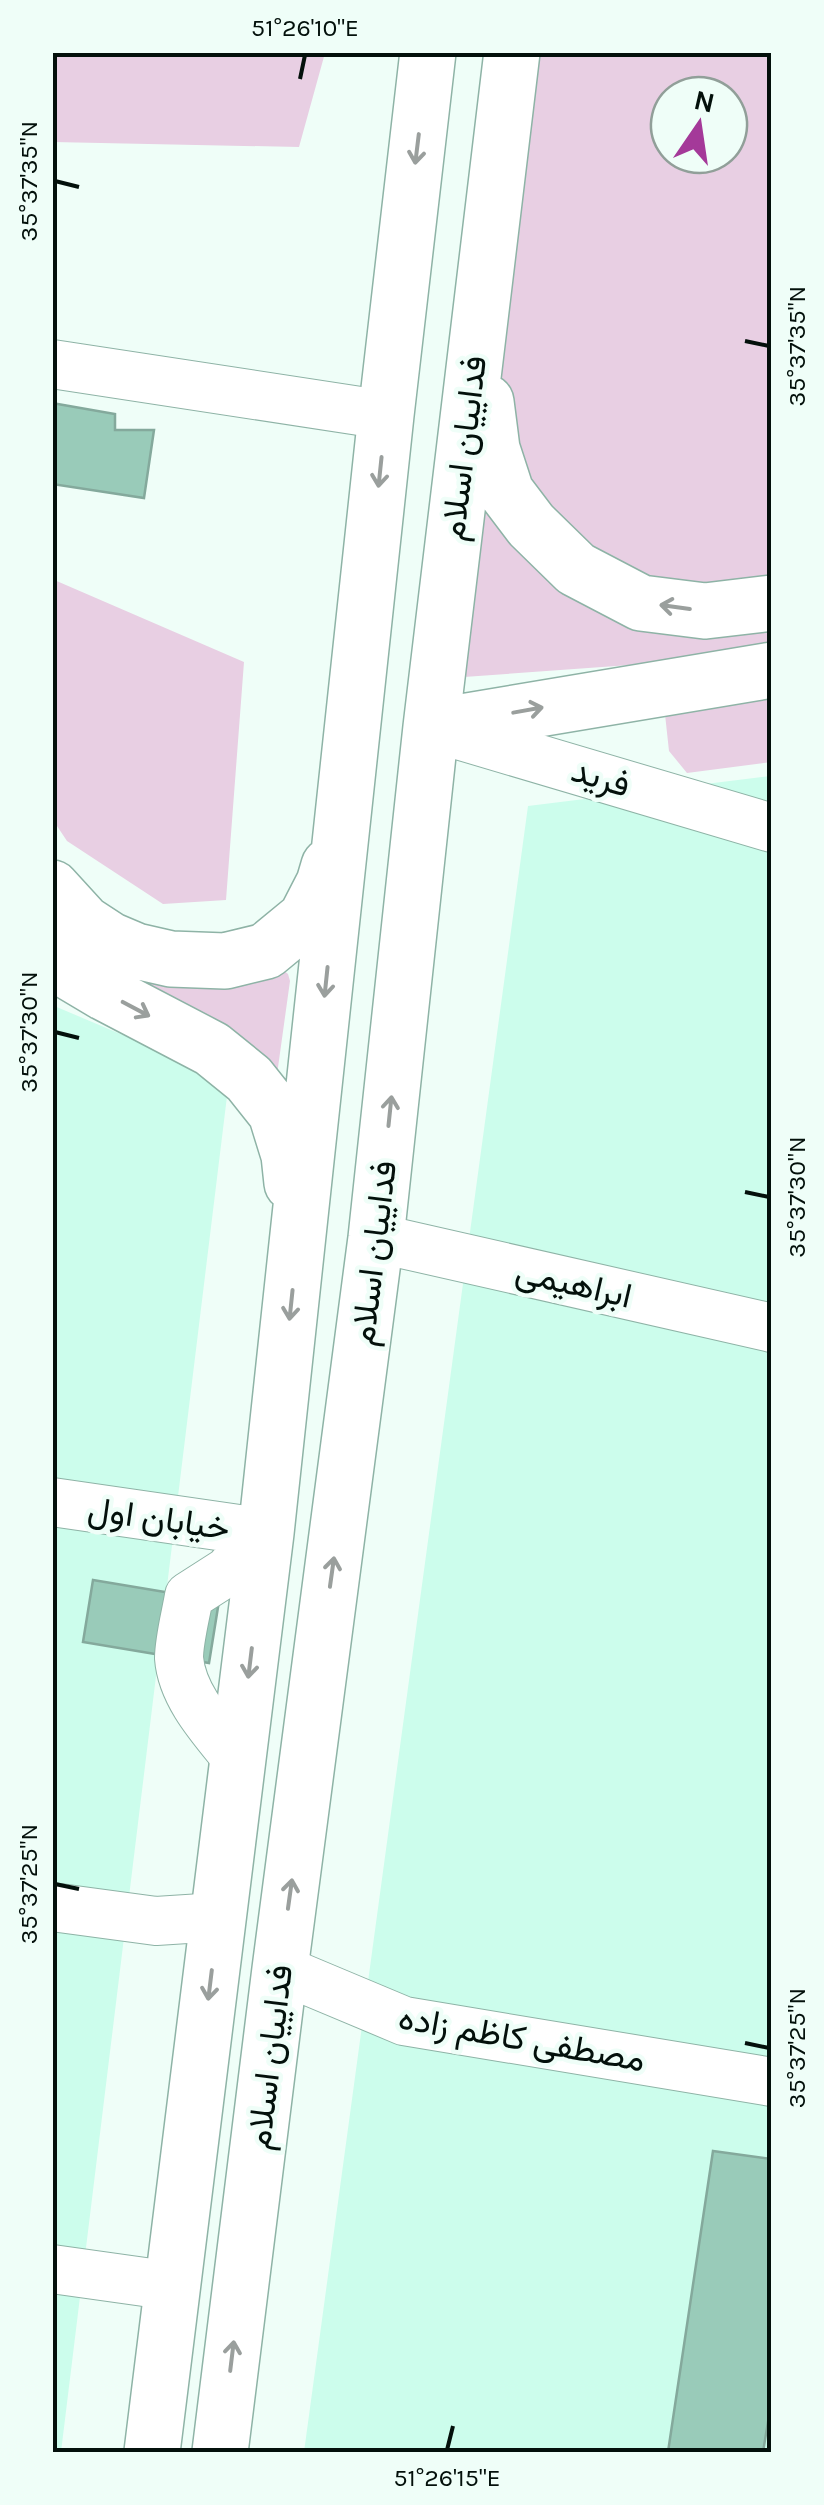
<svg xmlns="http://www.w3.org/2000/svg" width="824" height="2505" font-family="Karla,Vazirmatn,sans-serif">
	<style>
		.built { fill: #ccfdec }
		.green { fill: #e8cfe3; fill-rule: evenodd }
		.building { fill: #99cbb9; stroke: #84a99c; stroke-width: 2.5 }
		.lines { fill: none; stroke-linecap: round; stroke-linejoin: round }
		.minor-casing { stroke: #8eb3a6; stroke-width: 50 }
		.major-casing { stroke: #8eb3a6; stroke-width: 58 }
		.minor { stroke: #fff; stroke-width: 48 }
		.major { stroke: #fff; stroke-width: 55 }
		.oneway { stroke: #9a9f9d }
		.ticks { fill: none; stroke: #03100b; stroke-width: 4 }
		.labels { text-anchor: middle; stroke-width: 9; stroke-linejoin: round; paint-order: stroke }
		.street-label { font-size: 35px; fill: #03100b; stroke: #effef8 }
		.neatline { fill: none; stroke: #03100b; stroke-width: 4 }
		.ticks-label { font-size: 25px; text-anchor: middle; fill: #03100b }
	</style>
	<rect width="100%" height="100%" fill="#effef8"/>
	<!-- built -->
	<path class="built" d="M771,776V2452H304L528,806Z
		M52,1005L229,1080L61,2452H52Z"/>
	<!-- green -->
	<path class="green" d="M53,52H325V53L299,147L53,142Z
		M538,53H771V584L690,589L626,575L535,499L501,386L502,347ZM669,95H729V155H669Z
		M474,465L490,512L771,629V650L672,662L450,678Z
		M52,579L244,662L226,900L163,904L67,841L53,820Z
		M771,690V762L687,773L669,751L664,705Z
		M52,917L283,970L288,974L290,981L275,1089L53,942Z"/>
	<!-- building -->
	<path class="building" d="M52,403L115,414V430H154L144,498L52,484Z
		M93,1580L219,1601L209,1663L83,1642Z
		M713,2151L772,2159V2398L763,2452H668Z"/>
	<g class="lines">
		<defs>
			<path id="minor" d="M52,364L386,415
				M431,727L772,828
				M376,1238L772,1328
				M52,1502L266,1533
				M238,1760C215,1731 182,1697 179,1658C179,1640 186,1614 189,1596L228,1571L246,1550L266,1533
				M52,1907L156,1921L218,1917
				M280,1969L404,2021L772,2082
				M52,2269L173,2286"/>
			<path id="major" d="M486,402L492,449L506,492L531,525L576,569L641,603L705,611L772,603
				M431,727L772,670
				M52,888L84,923L110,940L136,951L171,959L225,961L266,951L306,918L324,883L329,866
				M52,958L63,968L105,993L212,1049L249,1079L276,1113L289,1155L292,1183
				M152,2452L266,1533L386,415L428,52
				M220,2452L280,1969L376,1238L431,727L512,52"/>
		</defs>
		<!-- minor casing -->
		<use href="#minor" class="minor-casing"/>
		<!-- major casing -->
		<use href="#major" class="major-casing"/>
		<!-- minor -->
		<use href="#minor" class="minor"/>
		<!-- major -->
		<use href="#major" class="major"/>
	</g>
	<!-- one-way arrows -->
	<defs><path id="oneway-shaft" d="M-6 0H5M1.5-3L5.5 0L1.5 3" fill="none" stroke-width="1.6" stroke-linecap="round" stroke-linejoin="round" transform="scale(2.5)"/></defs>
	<g class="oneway">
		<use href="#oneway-shaft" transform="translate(417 149) rotate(97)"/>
		<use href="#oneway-shaft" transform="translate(380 472) rotate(96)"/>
		<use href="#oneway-shaft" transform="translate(675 607) rotate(-172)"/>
		<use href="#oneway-shaft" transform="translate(528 710) rotate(-10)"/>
		<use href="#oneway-shaft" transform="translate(326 982) rotate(96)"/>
		<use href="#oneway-shaft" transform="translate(136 1009) rotate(28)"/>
		<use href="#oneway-shaft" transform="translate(390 1111) rotate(-84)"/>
		<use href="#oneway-shaft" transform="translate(291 1305) rotate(96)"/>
		<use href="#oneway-shaft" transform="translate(332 1572) rotate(-82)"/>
		<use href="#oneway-shaft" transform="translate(250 1663) rotate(97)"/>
		<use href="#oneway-shaft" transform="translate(290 1894) rotate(-82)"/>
		<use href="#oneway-shaft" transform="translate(210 1985) rotate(97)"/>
		<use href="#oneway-shaft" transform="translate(232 2356) rotate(-83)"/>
	</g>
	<!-- ticks -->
	<path class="ticks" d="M300,79L305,55M55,181L79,187M745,341L769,346M55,1032L79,1038M745,1192L769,1197M55,1884L79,1889M745,2043L769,2048M447,2450L453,2426"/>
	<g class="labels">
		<!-- street labels -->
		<g class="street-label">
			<text transform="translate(463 448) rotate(-83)" y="12">فداییان اسلام</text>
			<text transform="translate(601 777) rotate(17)" y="12">فرید</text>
			<text transform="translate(373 1253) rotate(-83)" y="12">فداییان اسلام</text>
			<text transform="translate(574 1283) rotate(13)" y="12">ابراهیمی</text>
			<text transform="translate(159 1518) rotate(8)" y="12">خیابان اول</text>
			<text transform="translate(522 2038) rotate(10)" y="12">مصطفی کاظم زاده</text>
			<text transform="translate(269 2057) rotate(-83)" y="12">فداییان اسلام</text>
		</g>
	</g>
	<!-- border -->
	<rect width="824" height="2505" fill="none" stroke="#effef8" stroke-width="110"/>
	<!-- north arrow -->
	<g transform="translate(699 125) rotate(13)"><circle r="48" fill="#effef8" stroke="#919f99" stroke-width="2.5"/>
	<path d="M0-8L18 38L0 25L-18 38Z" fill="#a43999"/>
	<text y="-15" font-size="28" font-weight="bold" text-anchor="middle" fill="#03100b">N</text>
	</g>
	<rect x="55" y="55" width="714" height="2395" class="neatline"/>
	<g class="ticks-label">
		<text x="305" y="36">51°26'10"E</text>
		<text transform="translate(28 181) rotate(-90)" y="9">35°37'35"N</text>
		<text transform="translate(796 346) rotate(-90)" y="9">35°37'35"N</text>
		<text transform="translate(28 1032) rotate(-90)" y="9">35°37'30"N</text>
		<text transform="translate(796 1197) rotate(-90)" y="9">35°37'30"N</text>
		<text transform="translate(28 1884) rotate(-90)" y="9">35°37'25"N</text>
		<text transform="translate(796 2048) rotate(-90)" y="9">35°37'25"N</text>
		<text x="447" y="2486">51°26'15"E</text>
	</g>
</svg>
